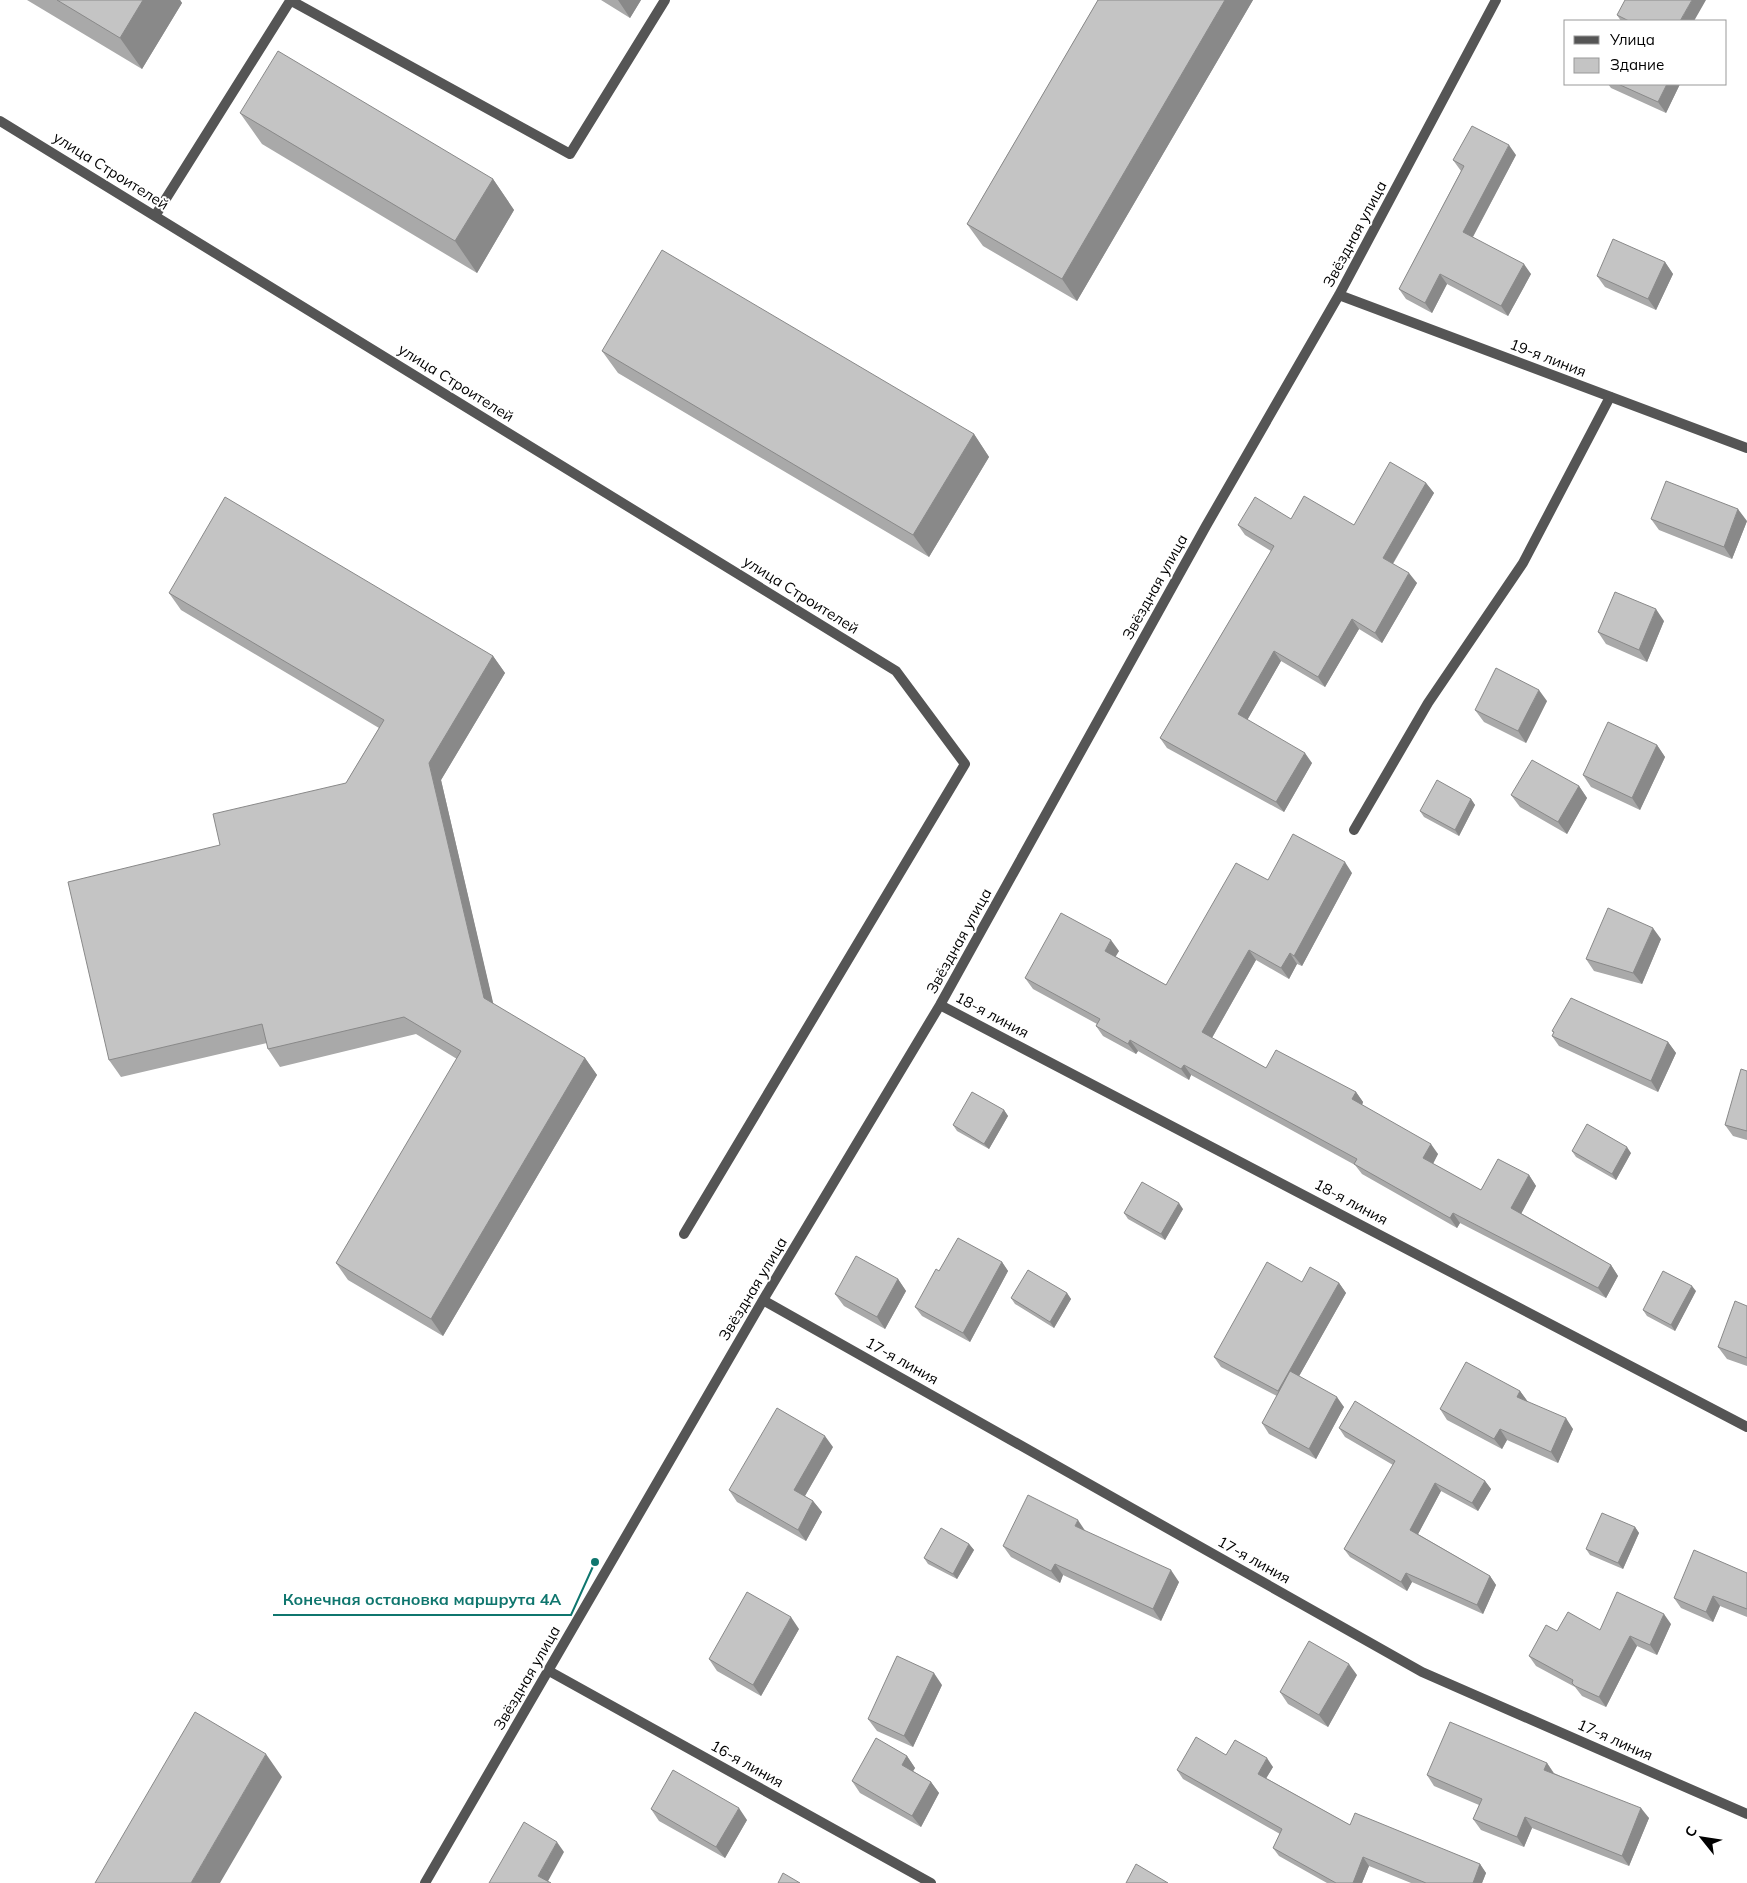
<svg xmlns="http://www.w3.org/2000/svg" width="1747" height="1883" font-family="Mulish,sans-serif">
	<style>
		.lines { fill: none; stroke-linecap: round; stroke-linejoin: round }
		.lane { stroke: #555; stroke-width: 10 }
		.street { stroke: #555; stroke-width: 10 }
		.wall { fill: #a9a9a9 }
		.shaded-wall { fill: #898989 }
		.building { fill: #c4c4c4; stroke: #898989 }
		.labels { text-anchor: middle; stroke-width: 4; stroke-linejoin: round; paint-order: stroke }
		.street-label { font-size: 15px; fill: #000; stroke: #fff }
		.leader { fill: none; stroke: #0f766e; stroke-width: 2 }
		.callout-dot { fill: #0f766e; stroke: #fff; stroke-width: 2 }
		.callout-label { font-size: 16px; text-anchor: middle; font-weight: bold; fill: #0f766e; stroke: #fff; stroke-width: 4; stroke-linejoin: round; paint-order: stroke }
	</style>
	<rect width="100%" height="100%" fill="#fff"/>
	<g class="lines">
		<!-- lane -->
		<path class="lane" d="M1354,830L1428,703L1523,563L1610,397"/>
		<!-- street -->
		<path class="street" d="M290,0L570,154L665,0
			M0,121L896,671L965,764L684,1234
			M155,216L290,1
			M1339,295L1747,448
			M940,1005L1747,1427
			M763,1300L1422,1672L1747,1814
			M549,1671L931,1883
			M425,1883L763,1300L940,1005L1206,526L1339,295L1496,0"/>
	</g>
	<!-- wall -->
	<path class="wall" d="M27,0H180L182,3L142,69Z
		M601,0H641L630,18Z
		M1098,0H1253L1077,301L983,246L967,224Z
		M1617,15L1694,21H1621Z
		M1608,84H1680L1666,113L1611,88Z
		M240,113L493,179L514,210L477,273L262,144Z
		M1516,155L1473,237L1531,274L1508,316L1447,284L1432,313L1406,299L1399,289L1461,171L1453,160Z
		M1665,262L1673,274L1656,310L1605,287L1597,276Z
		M602,351L974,434L989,457L929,557L618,373Z
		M1426,483L1434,493L1393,564L1417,583L1382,643L1359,629L1325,687L1281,661L1247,720L1312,763L1284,812L1167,748L1160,738L1271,551L1245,535L1238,525L1291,519L1354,525Z
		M1651,519L1747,521L1732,559L1659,530Z
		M169,593L493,656L505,673L441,780L493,1004L585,1058L597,1075L443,1336L348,1280L336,1263L457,1059L416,1034L280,1067L268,1049L267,1043L121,1077L109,1060L220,845L346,783L379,728L181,610Z
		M1664,621L1647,662L1606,644L1598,632Z
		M1547,701L1526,743L1484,722L1475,710Z
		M1657,745L1665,757L1640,810L1591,787L1583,775Z
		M1579,786L1587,798L1567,834L1520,807L1511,795Z
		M1471,799L1475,805L1459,836L1424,817L1420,811Z
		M1352,873L1302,966L1297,964L1289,979L1256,960L1212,1038L1266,1068L1356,1092L1363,1102L1362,1105L1438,1154L1433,1164L1481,1190L1529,1175L1536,1186L1521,1213L1611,1265L1618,1276L1606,1298L1460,1223L1457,1228L1362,1174L1355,1165L1191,1075L1189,1080L1138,1051L1136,1054L1103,1036L1096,1026L1097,1024L1033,989L1025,978L1119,951L1115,956L1166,985L1268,880Z
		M1661,939L1642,984L1594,971L1586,959Z
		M1552,1031L1668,1042L1676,1053L1658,1092L1559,1046L1552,1036L1554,1033Z
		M1747,1071V1140L1733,1136L1725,1125Z
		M1004,1110L1008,1116L989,1149L957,1131L953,1125Z
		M1572,1151L1631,1153L1616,1180L1576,1157Z
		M1183,1209L1165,1240L1128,1219L1124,1213Z
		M1002,1262L1008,1271L970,1342L922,1316L915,1307L939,1271Z
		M898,1279L906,1291L885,1329L844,1306L835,1294Z
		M1302,1282L1339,1283L1346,1293L1299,1376L1344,1407L1316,1459L1269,1434L1262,1423L1277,1396L1221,1367L1214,1357Z
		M1696,1291L1675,1331L1647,1316L1643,1310Z
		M1067,1293L1071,1299L1054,1328L1015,1304L1011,1298Z
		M1747,1306V1366L1727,1359L1718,1347Z
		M1520,1391L1528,1402L1573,1429L1558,1463L1507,1440L1502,1449L1447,1420L1440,1409Z
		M1339,1428L1485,1481L1491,1489L1478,1511L1441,1491L1418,1534L1490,1576L1496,1585L1483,1614L1412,1582L1407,1591L1350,1557L1344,1549L1393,1465L1345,1437Z
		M833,1447L805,1496L813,1501L822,1512L806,1541L737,1502L729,1490Z
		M1635,1527L1639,1533L1623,1569L1590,1555L1586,1549Z
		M1085,1531L1179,1582L1161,1621L1063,1575L1060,1583L1011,1557L1003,1546Z
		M969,1544L974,1550L957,1579L928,1564L924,1558Z
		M1747,1573V1617L1720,1606L1713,1622L1681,1608L1674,1598Z
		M1671,1624L1657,1655L1637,1646L1606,1707L1582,1696L1575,1687L1536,1666L1529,1656L1557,1631L1600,1630Z
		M799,1629L761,1696L717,1671L709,1659Z
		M1357,1675L1328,1727L1288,1704L1280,1692Z
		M942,1685L913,1747L877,1731L868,1719Z
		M1226,1755L1273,1767L1266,1778L1350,1825L1480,1864L1486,1873L1482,1883H1411L1369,1866L1362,1883H1327L1279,1856L1273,1848L1280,1834L1183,1779L1177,1770Z
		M907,1756L915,1768L913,1771L931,1782L939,1793L921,1827L860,1793L852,1781Z
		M1547,1763L1554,1773L1649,1818L1629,1866L1532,1828L1524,1847L1481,1830L1473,1819L1479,1805L1434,1786L1427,1775Z
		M651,1809L747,1820L725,1858L659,1821Z"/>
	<!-- shaded-wall -->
	<path class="shaded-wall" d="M143,0H180L182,3L142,69L120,38Z
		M618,0H641L630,18Z
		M1225,0H1253L1077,301L1062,279Z
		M1692,0H1706L1694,21H1680Z
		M1667,84H1680L1666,113L1658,102Z
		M1509,145L1516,155L1470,242L1463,232Z
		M493,179L514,210L477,273L455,241Z
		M1665,262L1673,274L1656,310L1648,299Z
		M1524,264L1531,274L1508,316L1501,306Z
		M1440,274L1447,284L1432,313L1425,303Z
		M974,434L989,457L929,557L913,535Z
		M1426,483L1434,493L1390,568L1383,558Z
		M1738,509L1747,521L1732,559L1724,547Z
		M1409,573L1417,583L1382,643L1375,633Z
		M1656,609L1664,621L1647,662L1639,650Z
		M1352,619L1359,629L1325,687L1318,677Z
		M1274,651L1281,661L1245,724L1238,714Z
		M493,656L505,673L441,780L496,1015L484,998L429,763Z
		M1539,690L1547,701L1526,743L1518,731Z
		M1657,745L1665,757L1640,810L1632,798Z
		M1305,753L1312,763L1284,812L1276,802Z
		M1579,786L1587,798L1567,834L1558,822Z
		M1471,799L1475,805L1459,836L1455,830Z
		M1345,862L1352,873L1302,966L1294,956Z
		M1653,928L1661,939L1642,984L1633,973Z
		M1111,940L1119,951L1113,961L1105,951Z
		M1249,950L1256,960L1209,1043L1202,1032Z
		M1290,953L1297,964L1289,979L1281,968Z
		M1130,1040L1138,1051L1136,1054L1128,1044Z
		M1668,1042L1676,1053L1658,1092L1651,1081Z
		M585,1058L597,1075L443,1336L431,1319Z
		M1184,1065L1191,1075L1189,1080L1181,1069Z
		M1356,1092L1363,1102L1360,1110L1352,1099Z
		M1004,1110L1008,1116L989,1149L984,1144Z
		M1431,1144L1438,1154L1430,1169L1423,1158Z
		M1627,1147L1631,1153L1616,1180L1612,1174Z
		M1529,1175L1536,1186L1519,1218L1511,1208Z
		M1179,1203L1183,1209L1165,1240L1161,1234Z
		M1453,1213L1460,1223L1457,1228L1450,1218Z
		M1002,1262L1008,1271L970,1342L963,1333Z
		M1611,1265L1618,1276L1606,1298L1598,1288Z
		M898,1279L906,1291L885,1329L877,1317Z
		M1339,1283L1346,1293L1285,1401L1278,1391Z
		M1692,1286L1696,1291L1675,1331L1671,1325Z
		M1067,1293L1071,1299L1054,1328L1050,1322Z
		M1520,1391L1528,1402L1517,1397Z
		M1337,1397L1344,1407L1316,1459L1309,1449Z
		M1566,1418L1573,1429L1558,1463L1551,1452Z
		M1500,1429L1507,1440L1502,1449L1494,1439Z
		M825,1436L833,1447L802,1501L794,1490Z
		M1485,1481L1491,1489L1478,1511L1472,1503Z
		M1435,1483L1441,1491L1416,1538L1410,1530Z
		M813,1501L822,1512L806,1541L798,1530Z
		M1078,1520L1086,1532L1075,1526Z
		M1635,1527L1639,1533L1623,1569L1618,1563Z
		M969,1544L974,1550L957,1579L953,1574Z
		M1055,1564L1063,1575L1060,1583L1051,1571Z
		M1171,1570L1179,1582L1161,1621L1153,1609Z
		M1406,1573L1412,1582L1407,1591L1401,1582Z
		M1490,1576L1496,1585L1483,1614L1477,1605Z
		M1713,1596L1720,1606L1713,1622L1706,1612Z
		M1664,1614L1671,1624L1657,1655L1650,1645Z
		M791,1617L799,1629L761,1696L753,1685Z
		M1630,1636L1637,1646L1606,1707L1599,1697Z
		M1349,1664L1357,1675L1328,1727L1319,1715Z
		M934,1673L942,1685L913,1747L904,1736Z
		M266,1754L282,1777L220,1883H191Z
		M907,1756L915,1768L910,1776L902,1765Z
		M1267,1758L1273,1767L1264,1782L1258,1774Z
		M1547,1763L1554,1774L1544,1770Z
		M931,1782L939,1793L921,1827L912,1816Z
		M739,1808L747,1820L725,1858L716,1847Z
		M1641,1808L1649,1818L1629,1866L1622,1856Z
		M1525,1817L1532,1828L1524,1847L1517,1837Z
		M557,1842L564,1852L547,1883L538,1876Z
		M1363,1857L1369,1866L1362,1883H1353Z
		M1480,1864L1486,1873L1482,1883H1473Z"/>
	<!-- building -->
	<path class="building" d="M57,0H143L120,38Z
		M1098,0H1225L1062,279L967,224Z
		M1625,0H1692L1680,21H1629L1617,15Z
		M278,51L493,179L455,241L240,113Z
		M1618,84H1667L1658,102Z
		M1472,126L1509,145L1463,232L1524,264L1501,306L1440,274L1425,303L1399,289L1464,166L1453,160Z
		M1613,239L1665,262L1648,299L1597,276Z
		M662,250L974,434L913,535L602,351Z
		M1390,462L1426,483L1383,558L1409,573L1375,633L1352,619L1318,677L1274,651L1238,714L1305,753L1276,802L1160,738L1274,546L1238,525L1255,497L1291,519L1304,496L1354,525Z
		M1666,481L1738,509L1724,547L1651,519Z
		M225,497L493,656L429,763L484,998L585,1058L431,1319L336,1263L461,1051L404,1017L268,1049L262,1024L109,1060L68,882L220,845L213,814L346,783L384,720L169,593Z
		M1615,592L1656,609L1639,650L1598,632Z
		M1496,668L1539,690L1518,731L1475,710Z
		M1608,722L1657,745L1632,798L1583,775Z
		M1532,760L1579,786L1558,822L1511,795Z
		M1437,780L1471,799L1455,830L1420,811Z
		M1293,834L1345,862L1294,956L1290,953L1281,968L1249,950L1202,1032L1266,1068L1276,1050L1356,1092L1352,1099L1431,1144L1423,1158L1481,1190L1498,1159L1529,1175L1511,1208L1611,1265L1598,1288L1453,1213L1450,1218L1354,1164L1357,1159L1184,1065L1181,1069L1130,1040L1128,1044L1096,1026L1100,1019L1025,978L1061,913L1111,940L1105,951L1166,985L1236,863L1268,880Z
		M1608,908L1653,928L1633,973L1586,959Z
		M1571,998L1668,1042L1651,1081L1552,1036L1554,1032L1552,1031Z
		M1741,1069L1747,1071V1131L1725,1125Z
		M972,1092L1004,1110L984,1144L953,1125Z
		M1587,1124L1627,1147L1612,1174L1572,1151Z
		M1142,1182L1179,1203L1161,1234L1124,1213Z
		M958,1238L1002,1262L963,1333L915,1307L936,1269L939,1271Z
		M856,1256L898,1279L877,1317L835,1294Z
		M1267,1262L1302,1282L1310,1267L1339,1283L1278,1391L1214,1357Z
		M1028,1270L1067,1293L1050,1322L1011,1298Z
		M1663,1271L1692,1286L1671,1325L1643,1310Z
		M1735,1301L1747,1306V1358L1718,1347Z
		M1466,1362L1520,1391L1517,1397L1566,1418L1551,1452L1500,1429L1494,1439L1440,1409Z
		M1290,1371L1337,1397L1309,1449L1262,1423Z
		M1355,1401L1485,1481L1472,1503L1435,1483L1410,1530L1490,1576L1477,1605L1406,1573L1401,1582L1344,1549L1395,1461L1339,1428Z
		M777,1408L825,1436L794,1490L813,1501L798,1530L729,1490Z
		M1028,1495L1078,1520L1075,1526L1171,1570L1153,1609L1055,1564L1051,1571L1003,1546Z
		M1602,1513L1635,1527L1618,1563L1586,1549Z
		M941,1528L969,1544L953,1574L924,1558Z
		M1694,1550L1747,1573V1609L1713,1596L1706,1612L1674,1598Z
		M747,1592L791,1617L753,1685L709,1659Z
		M1617,1592L1664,1614L1650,1645L1630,1636L1599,1697L1575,1686L1572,1683L1573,1680L1529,1656L1546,1625L1557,1631L1568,1612L1600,1630Z
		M1309,1641L1349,1664L1319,1715L1280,1692Z
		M897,1656L934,1673L904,1736L868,1719Z
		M195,1712L266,1754L191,1883H95Z
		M1450,1722L1547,1763L1544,1770L1641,1808L1622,1856L1525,1817L1517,1837L1473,1819L1482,1799L1427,1775Z
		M1196,1737L1226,1755L1235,1740L1267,1758L1258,1774L1350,1825L1355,1813L1480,1864L1473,1883H1426L1363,1857L1353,1883H1336L1273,1848L1282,1829L1177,1770Z
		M876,1738L907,1756L902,1765L931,1782L912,1816L852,1781Z
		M673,1770L739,1808L716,1847L651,1809Z
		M524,1822L557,1842L538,1876L551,1883H489Z
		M1136,1864L1168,1883H1126Z
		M783,1873L800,1883H778Z"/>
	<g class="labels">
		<!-- street labels -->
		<g class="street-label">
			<text transform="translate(111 171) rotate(32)" y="5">улица Строителей</text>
			<text transform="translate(1355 234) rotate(-62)" y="5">Звёздная улица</text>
			<text transform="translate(1548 358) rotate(21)" y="5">19-я линия</text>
			<text transform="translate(456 383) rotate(32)" y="5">улица Строителей</text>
			<text transform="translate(1155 587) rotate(-61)" y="5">Звёздная улица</text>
			<text transform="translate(801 595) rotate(32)" y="5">улица Строителей</text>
			<text transform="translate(959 941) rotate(-61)" y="5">Звёздная улица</text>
			<text transform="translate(992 1015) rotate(28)" y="5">18-я линия</text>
			<text transform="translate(1351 1202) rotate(28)" y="5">18-я линия</text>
			<text transform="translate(753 1289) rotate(-59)" y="5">Звёздная улица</text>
			<text transform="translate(902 1361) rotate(29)" y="5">17-я линия</text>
			<text transform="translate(1254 1560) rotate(29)" y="5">17-я линия</text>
			<text transform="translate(527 1678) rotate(-60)" y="5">Звёздная улица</text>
			<text transform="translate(1615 1740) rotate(24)" y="5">17-я линия</text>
			<text transform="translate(747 1764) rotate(29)" y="5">16-я линия</text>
		</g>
	</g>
	<!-- callouts -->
	<path class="leader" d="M595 1562L571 1615H273"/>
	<circle class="callout-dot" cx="595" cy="1562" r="5"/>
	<g class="callout-label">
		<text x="422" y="1605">Конечная остановка маршрута 4А</text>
	</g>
	<!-- legend -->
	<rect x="1564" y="20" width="162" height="65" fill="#ffffff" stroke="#999999"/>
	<rect x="1574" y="36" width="25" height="8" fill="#555555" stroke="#999999"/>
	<text x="1610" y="45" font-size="15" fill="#000000">Улица</text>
	<rect x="1574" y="58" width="25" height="15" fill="#c4c4c4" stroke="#999999"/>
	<text x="1610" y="70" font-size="15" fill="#000000">Здание</text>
	<!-- north arrow -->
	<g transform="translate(1702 1838) rotate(300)" stroke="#ffffff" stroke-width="4" paint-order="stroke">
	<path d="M0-4L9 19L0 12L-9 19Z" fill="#000000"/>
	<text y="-8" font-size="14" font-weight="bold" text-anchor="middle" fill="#000000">С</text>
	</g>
</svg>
